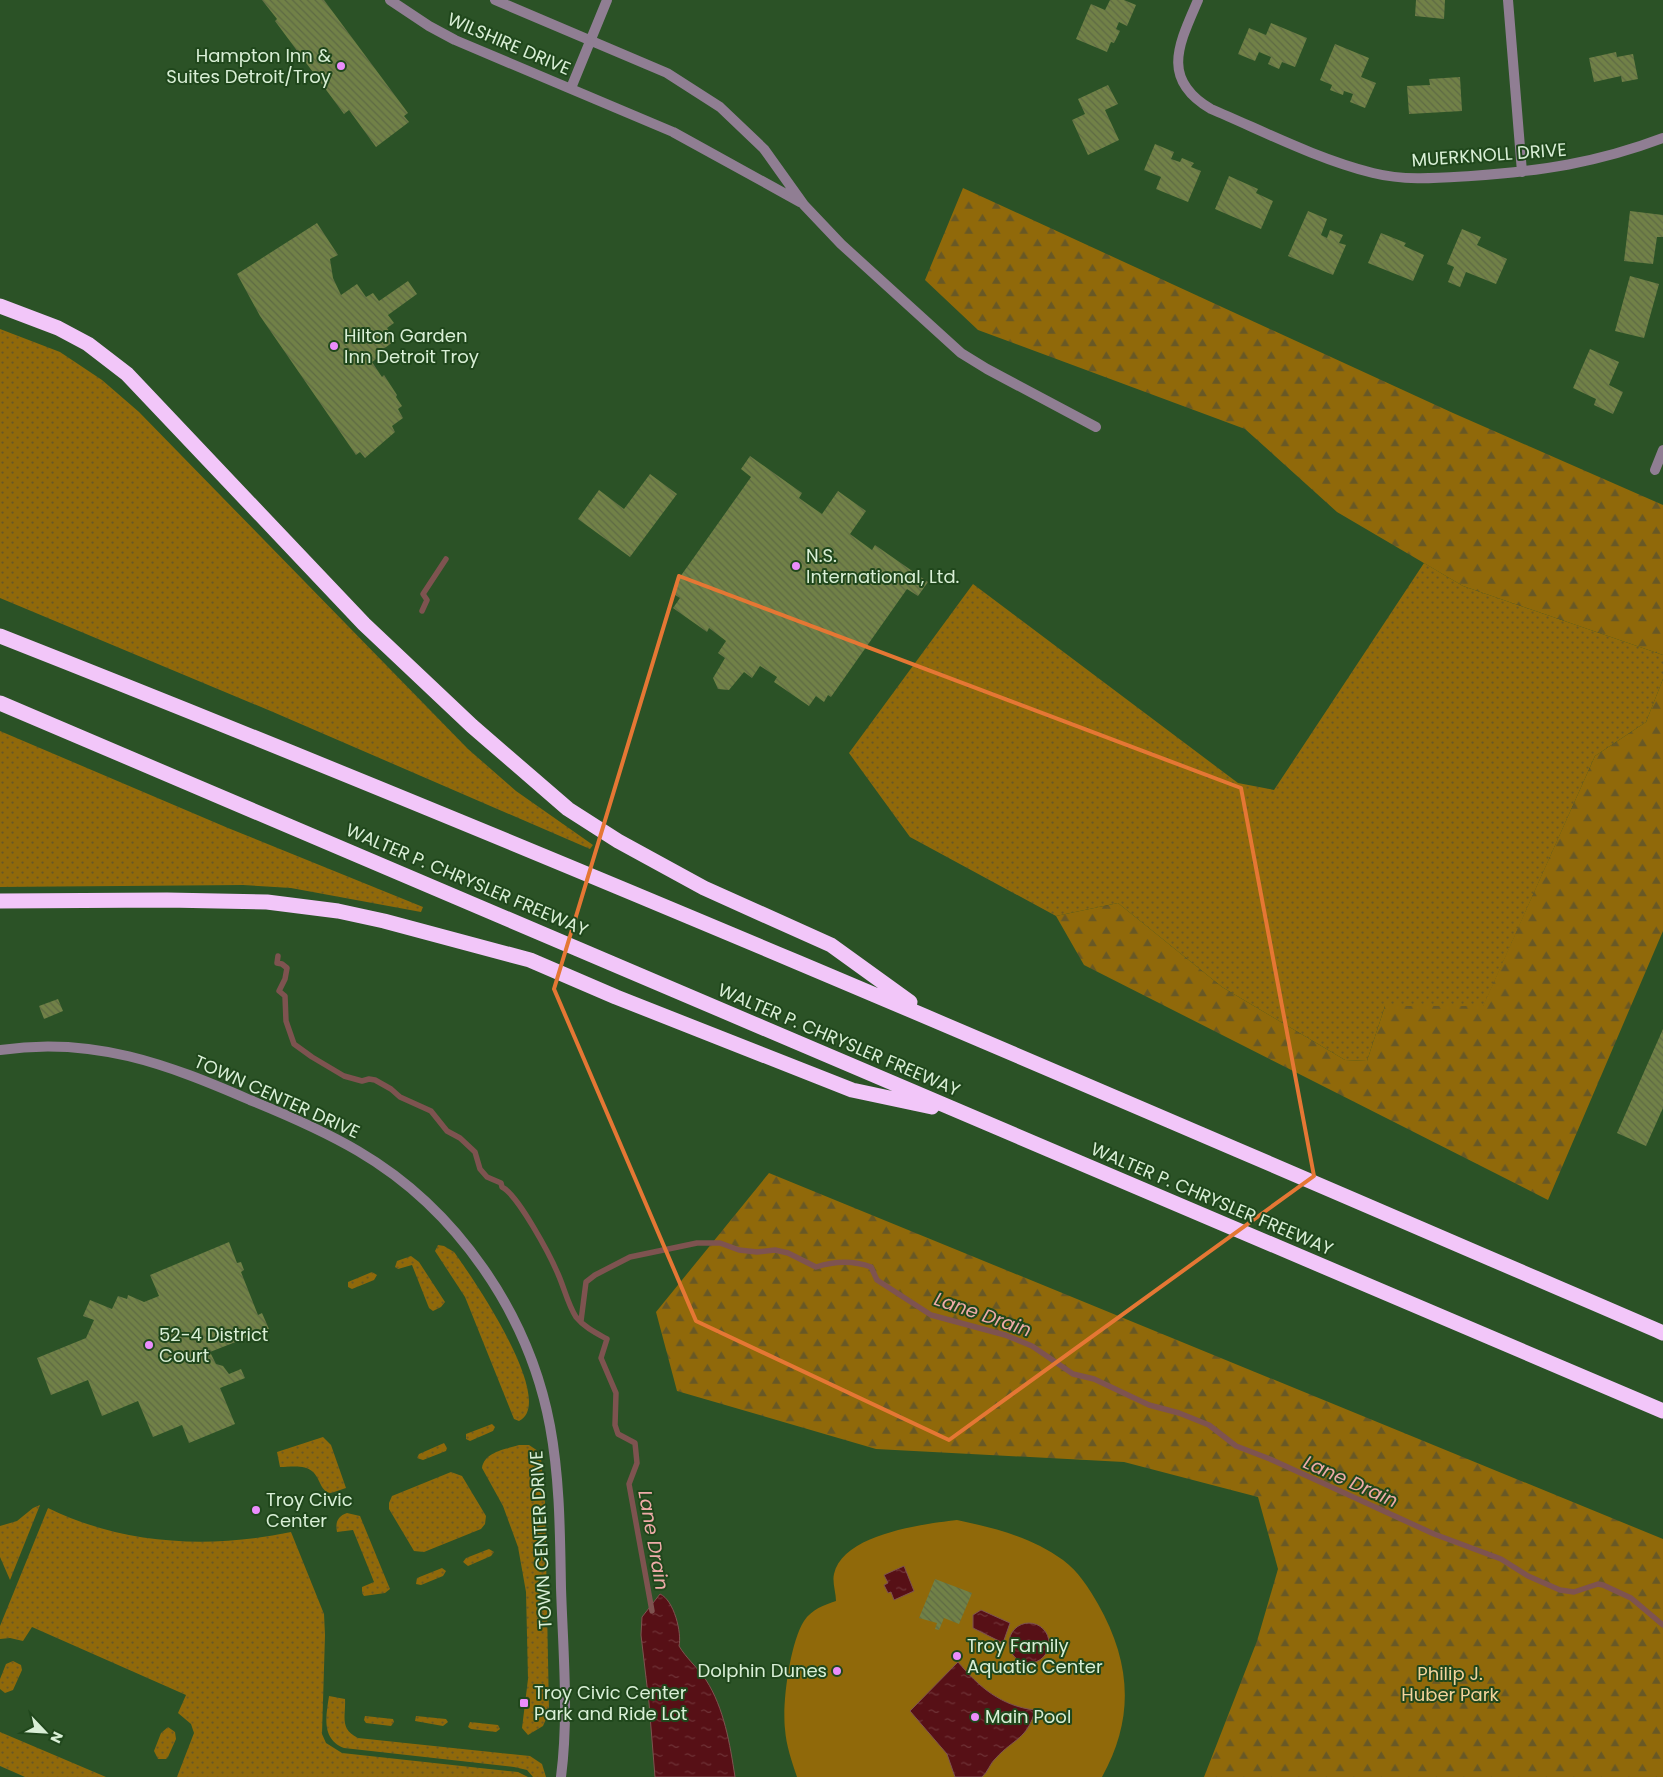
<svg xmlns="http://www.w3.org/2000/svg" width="1663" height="1777" font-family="Poppins,sans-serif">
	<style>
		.grass { fill: url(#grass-dots) }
		.forest { fill: url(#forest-firs) }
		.garden { fill: #90690a }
		.water { fill: url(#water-ripples); stroke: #7e5350 }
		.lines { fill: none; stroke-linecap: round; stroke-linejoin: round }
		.stream { stroke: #7e5350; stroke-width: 5.5 }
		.building { fill: url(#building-back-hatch) }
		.street { stroke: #907e93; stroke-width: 10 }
		.highway { stroke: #f2c6f9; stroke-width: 15 }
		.marked { fill: none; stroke: #e57734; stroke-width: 4; stroke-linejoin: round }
		.poi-dot { fill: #eb8dfc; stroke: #20471c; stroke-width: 2 }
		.labels { text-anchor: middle; stroke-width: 4; stroke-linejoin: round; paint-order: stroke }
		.street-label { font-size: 18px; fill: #d9efd6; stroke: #20471c }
		.poi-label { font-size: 18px; fill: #d9efd6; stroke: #20471c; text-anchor: start }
		.park-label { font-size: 18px; fill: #f3d39c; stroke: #20471c }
		.water-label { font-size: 19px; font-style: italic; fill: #eeaba8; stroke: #20471c }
	</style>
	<defs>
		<pattern id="grass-dots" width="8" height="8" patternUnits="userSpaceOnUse" patternTransform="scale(1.25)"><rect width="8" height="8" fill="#90690a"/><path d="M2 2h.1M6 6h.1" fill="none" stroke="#685825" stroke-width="1.8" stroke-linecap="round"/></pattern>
		<pattern id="forest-firs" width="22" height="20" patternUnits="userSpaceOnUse" patternTransform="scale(1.25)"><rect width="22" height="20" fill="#90690a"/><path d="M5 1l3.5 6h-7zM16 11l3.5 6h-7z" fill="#685825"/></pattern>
		<pattern id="water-ripples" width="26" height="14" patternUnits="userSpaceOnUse" patternTransform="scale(1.25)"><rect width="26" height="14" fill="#571016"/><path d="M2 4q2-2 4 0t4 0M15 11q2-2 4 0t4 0" fill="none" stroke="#6f3337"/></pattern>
		<pattern id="building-back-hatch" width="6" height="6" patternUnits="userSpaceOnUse" patternTransform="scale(1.25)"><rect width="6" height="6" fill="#718147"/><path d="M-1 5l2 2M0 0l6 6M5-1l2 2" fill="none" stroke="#5e6a44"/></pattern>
	</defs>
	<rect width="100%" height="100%" fill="#2b5226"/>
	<!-- grass -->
	<path class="grass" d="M0,329L60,352L102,380L139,412L468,749L516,791L593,845L590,849L273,712L0,598Z
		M1424,563L1463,586L1663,655V679L1646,722L1595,756L1483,1007L1385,1006L1367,1061L1345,1060L1222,987L1118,903L1056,916L910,837L849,753L973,584L1238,783L1274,790Z
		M0,731L228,828L423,907L421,912L291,888L243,885L0,887Z
		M438,1245L444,1246L454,1252C471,1275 558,1402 519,1421L514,1419L465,1297L435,1251Z
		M411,1256L419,1262L445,1302L441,1307L433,1311L429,1308L412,1265L398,1269L395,1267L397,1261Z
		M372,1272L377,1275L374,1280L352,1289L348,1287V1282Z
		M492,1424L495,1427L493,1431L470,1441L466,1439V1434Z
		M323,1437L331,1445L346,1488L331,1493C321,1493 320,1478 313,1472C305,1464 290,1467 280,1467L277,1452Z
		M444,1443L447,1448L446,1451L423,1460L417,1458L419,1454Z
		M519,1445H529L538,1451L541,1458L545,1502L549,1712L543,1726L528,1735L522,1728L528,1679L526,1592L518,1547L503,1506L482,1468C484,1452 506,1449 519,1445Z
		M451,1472L462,1476L486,1516L485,1524L481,1529L424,1552L414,1551L389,1509V1503L392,1496Z
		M40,1505L10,1580L0,1557V1526L17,1521L33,1508Z
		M48,1508C124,1545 209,1549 291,1532L324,1614L325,1635L322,1734L326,1743L342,1753L518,1772L528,1777H177L194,1733L191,1724L178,1713L186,1695L32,1627L23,1641L10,1638L0,1639V1626Z
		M347,1513L360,1516L390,1589L385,1593L364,1596L362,1593V1587L374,1582L353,1530L337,1532C335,1522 338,1516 347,1513Z
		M489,1549L494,1552L491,1556L468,1566L463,1562L466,1558Z
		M442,1568L446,1571L443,1576L421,1585L416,1584L417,1578Z
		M13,1661L21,1665L22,1670L13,1690L5,1693L0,1689V1679L6,1664Z
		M329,1696L345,1699C346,1716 339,1729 358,1738L530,1756L542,1764L546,1777H533L527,1770L514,1767L344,1748C321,1739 326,1716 329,1696Z
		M365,1716L393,1719L394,1722L391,1726L366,1723L364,1720Z
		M416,1716L446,1719L448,1722L443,1726L415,1721Z
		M470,1722L498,1725L500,1729L496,1732L471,1729L468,1727Z
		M168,1727L175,1732L176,1739L168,1757L166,1759H158L154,1751L161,1733Z
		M0,1732L106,1777H25L0,1766Z"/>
	<!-- forest -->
	<path class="forest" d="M963,188L1453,413L1663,505V655L1463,586L1337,512L1245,429L978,330L925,280Z
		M1663,679V931L1548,1200L1084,965L1056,916L1118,903L1222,987L1345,1060L1367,1061L1385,1006H1483L1595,756L1646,722Z
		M769,1173L1663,1539V1777H1204L1257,1641L1278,1569L1258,1497L1124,1462L876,1449L677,1391L656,1312Z"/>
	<!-- garden -->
	<path class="garden" d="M957,1520C995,1528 1031,1537 1063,1560C1078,1571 1089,1588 1098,1604C1131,1662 1135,1718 1102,1777H797C792,1762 786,1745 785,1729C782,1703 790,1643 804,1621C812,1609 824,1605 836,1601C836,1593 832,1582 834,1574C843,1534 923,1524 957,1520Z"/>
	<!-- water -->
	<path class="water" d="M904,1566L914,1591L894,1600L891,1592L888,1593L884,1585L888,1583L884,1575Z
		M660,1594C674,1600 682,1633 679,1646C686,1658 698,1668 706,1680C724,1708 730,1744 735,1777H655L649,1703L641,1635L642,1617Z
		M981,1610L1010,1623L1003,1643L973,1628V1615Z
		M1009 1643a20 20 0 1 1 40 0a20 20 0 1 1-40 0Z
		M958,1662C979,1687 1001,1706 1035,1710C1028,1739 1013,1739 996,1758C990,1763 988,1772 982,1777H955L947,1754L910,1711Z"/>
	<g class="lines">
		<!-- stream -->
		<path class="stream" d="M422,611L427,600L423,594L446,559
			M278,956L277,963L282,964L287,968L285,979L279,991L285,996L286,1021L294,1044L312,1057L344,1076L362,1081L369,1079L375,1080L391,1089L400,1097L431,1111L447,1131L460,1138L475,1152L480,1169L487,1177L501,1183L502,1187C518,1195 550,1255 558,1274C564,1287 568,1305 576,1317C584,1327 596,1333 607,1339L601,1358L616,1393L615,1425L618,1434L635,1443L637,1463L629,1484L652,1611
			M581,1321L586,1282L595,1275L630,1257L697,1243H720L739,1250L757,1252L775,1250L788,1253L816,1267C835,1261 852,1260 871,1267L877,1280L931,1315L1005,1335L1032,1346L1073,1374L1094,1379L1149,1405L1179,1413L1209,1425L1236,1446L1270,1459L1434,1534L1501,1559L1528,1576L1560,1590L1574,1592L1598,1584L1603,1585L1631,1598L1663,1625"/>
	</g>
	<!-- building -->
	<path class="building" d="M262,0H324L408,113L404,116L409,122L376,147L349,110L344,114L275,21L277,19Z
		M1110,0H1124L1136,5L1127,26L1119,22L1116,29L1120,31L1114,43L1111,42L1107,52L1076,39L1091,4L1105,10Z
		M1416,0H1445L1444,19L1415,16Z
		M1271,23L1307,38L1295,67L1282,62L1279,69L1268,64L1271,57L1259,52L1255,61L1238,54L1249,28L1266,35Z
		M1335,44L1369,58L1361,77L1376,83L1365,108L1350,102L1353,94L1344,91L1343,95L1330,90L1332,85L1320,80Z
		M1616,52L1617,57L1633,54L1638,79L1622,82L1621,76L1594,82L1589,58Z
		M1460,77L1462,111L1409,114L1407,86L1430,85L1429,79Z
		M1108,85L1118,104L1105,110L1119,140L1088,155L1072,120L1085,114L1078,99Z
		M1155,144L1174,152L1171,159L1180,162L1182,158L1194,163L1191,167L1201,171L1188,202L1156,189L1161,177L1144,170Z
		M1229,176L1258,189L1256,193L1273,201L1261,229L1215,209Z
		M1308,211L1327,219L1321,235L1327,238L1330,230L1343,235L1339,243L1346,245L1333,275L1288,256Z
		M1630,211L1663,215V237H1657L1653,264L1624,261Z
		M317,223L338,255L330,259L333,278L341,295L357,284L366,297L373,293L379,301L408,281L417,294L388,315L394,323L387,328L396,340L379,352L382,355L372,362L382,377L384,375L397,395L396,397L402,406L398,409L403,418L392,426L395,432L365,458L360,452L356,455L260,316L237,274Z
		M1462,229L1481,237L1477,245L1507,259L1496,284L1466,272L1460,287L1448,282L1454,267L1447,264Z
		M1381,233L1406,243L1404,246L1424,255L1413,281L1368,263Z
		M1630,276L1659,284L1644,338L1615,331Z
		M1590,349L1619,362L1609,385L1623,392L1613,414L1594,405L1596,399L1573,388Z
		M750,456L802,493L799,498L822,514L838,491L866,511L850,534L872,550L875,545L928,582L918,596L907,589L831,697L828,695L824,702L816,696L809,706L774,682L777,677L760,666L752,678L744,672L729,690L718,689L713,678L725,658L718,653L726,641L709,628L707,632L673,608L680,598L672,593L677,586L675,584L751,477L741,469Z
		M650,474L677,494L630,557L578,519L599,490L624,509Z
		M58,999L63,1011L44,1019L39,1006Z
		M1663,1029V1108L1646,1146L1617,1133Z
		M229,1242L237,1263L241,1262L244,1270L241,1272L258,1315L262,1313L269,1329L210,1352L216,1364L223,1366L229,1374L241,1369L245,1378L220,1388L235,1424L189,1443L182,1425L153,1437L138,1401L102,1416L88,1380L51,1395L37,1358L86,1338L94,1320L83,1316L90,1300L112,1309L118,1296L127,1299L128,1295L144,1302L159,1296L150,1275Z
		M935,1579L972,1593L959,1624L944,1618L939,1630L935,1629L937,1623L919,1618Z"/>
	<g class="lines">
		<!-- street -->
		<path class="street" d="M390,0L429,26L455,40L673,132L800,202
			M495,0L667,73L720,107L764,149L804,205L841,244L961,353L987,369L1096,427
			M1198,0C1179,44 1160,79 1211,109C1263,131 1317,159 1373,173C1405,181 1438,178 1471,176C1541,171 1597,163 1663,138
			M1508,0L1522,172
			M571,88L607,0
			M1655,470L1663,450
			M0,1050C93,1036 167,1064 250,1100C287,1115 324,1131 358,1151C457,1209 529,1314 550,1426C560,1480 560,1534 561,1588C563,1650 569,1715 561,1777"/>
		<!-- highway -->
		<path class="highway" d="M0,306L58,328L88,344L127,374L364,624L472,726L568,809L618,841L704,888L831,945L910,1002
			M0,636C559,856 1111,1095 1663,1333
			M0,703L1663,1411
			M0,901L167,900L267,902L338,911L384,921L530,960L616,997L852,1090L932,1107"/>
	</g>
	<!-- marked area -->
	<path class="marked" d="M679,576L1241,788L1314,1176L949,1440L696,1321L554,989Z"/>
	<!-- markers -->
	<g class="poi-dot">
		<circle cx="341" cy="66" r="5"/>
		<circle cx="334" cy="346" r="5"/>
		<circle cx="796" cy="566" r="5"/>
		<circle cx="149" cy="1345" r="5"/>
		<circle cx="256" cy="1510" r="5"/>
		<circle cx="957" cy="1656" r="5"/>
		<circle cx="837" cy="1671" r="5"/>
		<rect x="519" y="1698" width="10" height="10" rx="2.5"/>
		<circle cx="975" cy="1717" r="5"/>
	</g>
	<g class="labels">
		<!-- street labels -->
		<g class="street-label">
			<text transform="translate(509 44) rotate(23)" y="6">WILSHIRE DRIVE</text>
			<text transform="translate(1489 155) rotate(-4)" y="6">MUERKNOLL DRIVE</text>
			<text transform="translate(467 880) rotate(23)" y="6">WALTER P. CHRYSLER FREEWAY</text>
			<text transform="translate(839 1040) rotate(23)" y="6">WALTER P. CHRYSLER FREEWAY</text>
			<text transform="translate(277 1097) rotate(24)" y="6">TOWN CENTER DRIVE</text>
			<text transform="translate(1212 1199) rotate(23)" y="6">WALTER P. CHRYSLER FREEWAY</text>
			<text transform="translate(541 1540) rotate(-93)" y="6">TOWN CENTER DRIVE</text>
		</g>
		<!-- poi labels -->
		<g class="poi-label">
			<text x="331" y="62" text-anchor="end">Hampton Inn &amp;<tspan x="331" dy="21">Suites Detroit/Troy</tspan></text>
			<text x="344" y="342">Hilton Garden<tspan x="344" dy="21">Inn Detroit Troy</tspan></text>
			<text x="806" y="562">N.S.<tspan x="806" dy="21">International, Ltd.</tspan></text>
			<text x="159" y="1341">52-4 District<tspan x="159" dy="21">Court</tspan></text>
			<text x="266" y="1506">Troy Civic<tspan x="266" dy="21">Center</tspan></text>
			<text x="967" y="1652">Troy Family<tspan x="967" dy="21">Aquatic Center</tspan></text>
			<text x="827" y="1677" text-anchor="end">Dolphin Dunes</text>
			<text x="534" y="1699">Troy Civic Center<tspan x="534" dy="21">Park and Ride Lot</tspan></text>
			<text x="985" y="1723">Main Pool</text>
		</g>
		<!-- park labels -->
		<g class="park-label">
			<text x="1450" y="1680">Philip J.<tspan x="1450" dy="21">Huber Park</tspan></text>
		</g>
		<!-- water labels -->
		<g class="water-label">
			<text transform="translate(983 1314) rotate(19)" y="7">Lane Drain</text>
			<text transform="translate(1351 1481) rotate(24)" y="7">Lane Drain</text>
			<text transform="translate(654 1540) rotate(80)" y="7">Lane Drain</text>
		</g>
	</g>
	<!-- north arrow -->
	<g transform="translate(45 1732) rotate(115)" stroke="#20471c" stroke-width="4" paint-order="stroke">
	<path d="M0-4L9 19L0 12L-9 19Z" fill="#d9efd6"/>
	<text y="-8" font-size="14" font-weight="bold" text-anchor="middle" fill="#d9efd6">N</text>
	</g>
</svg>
